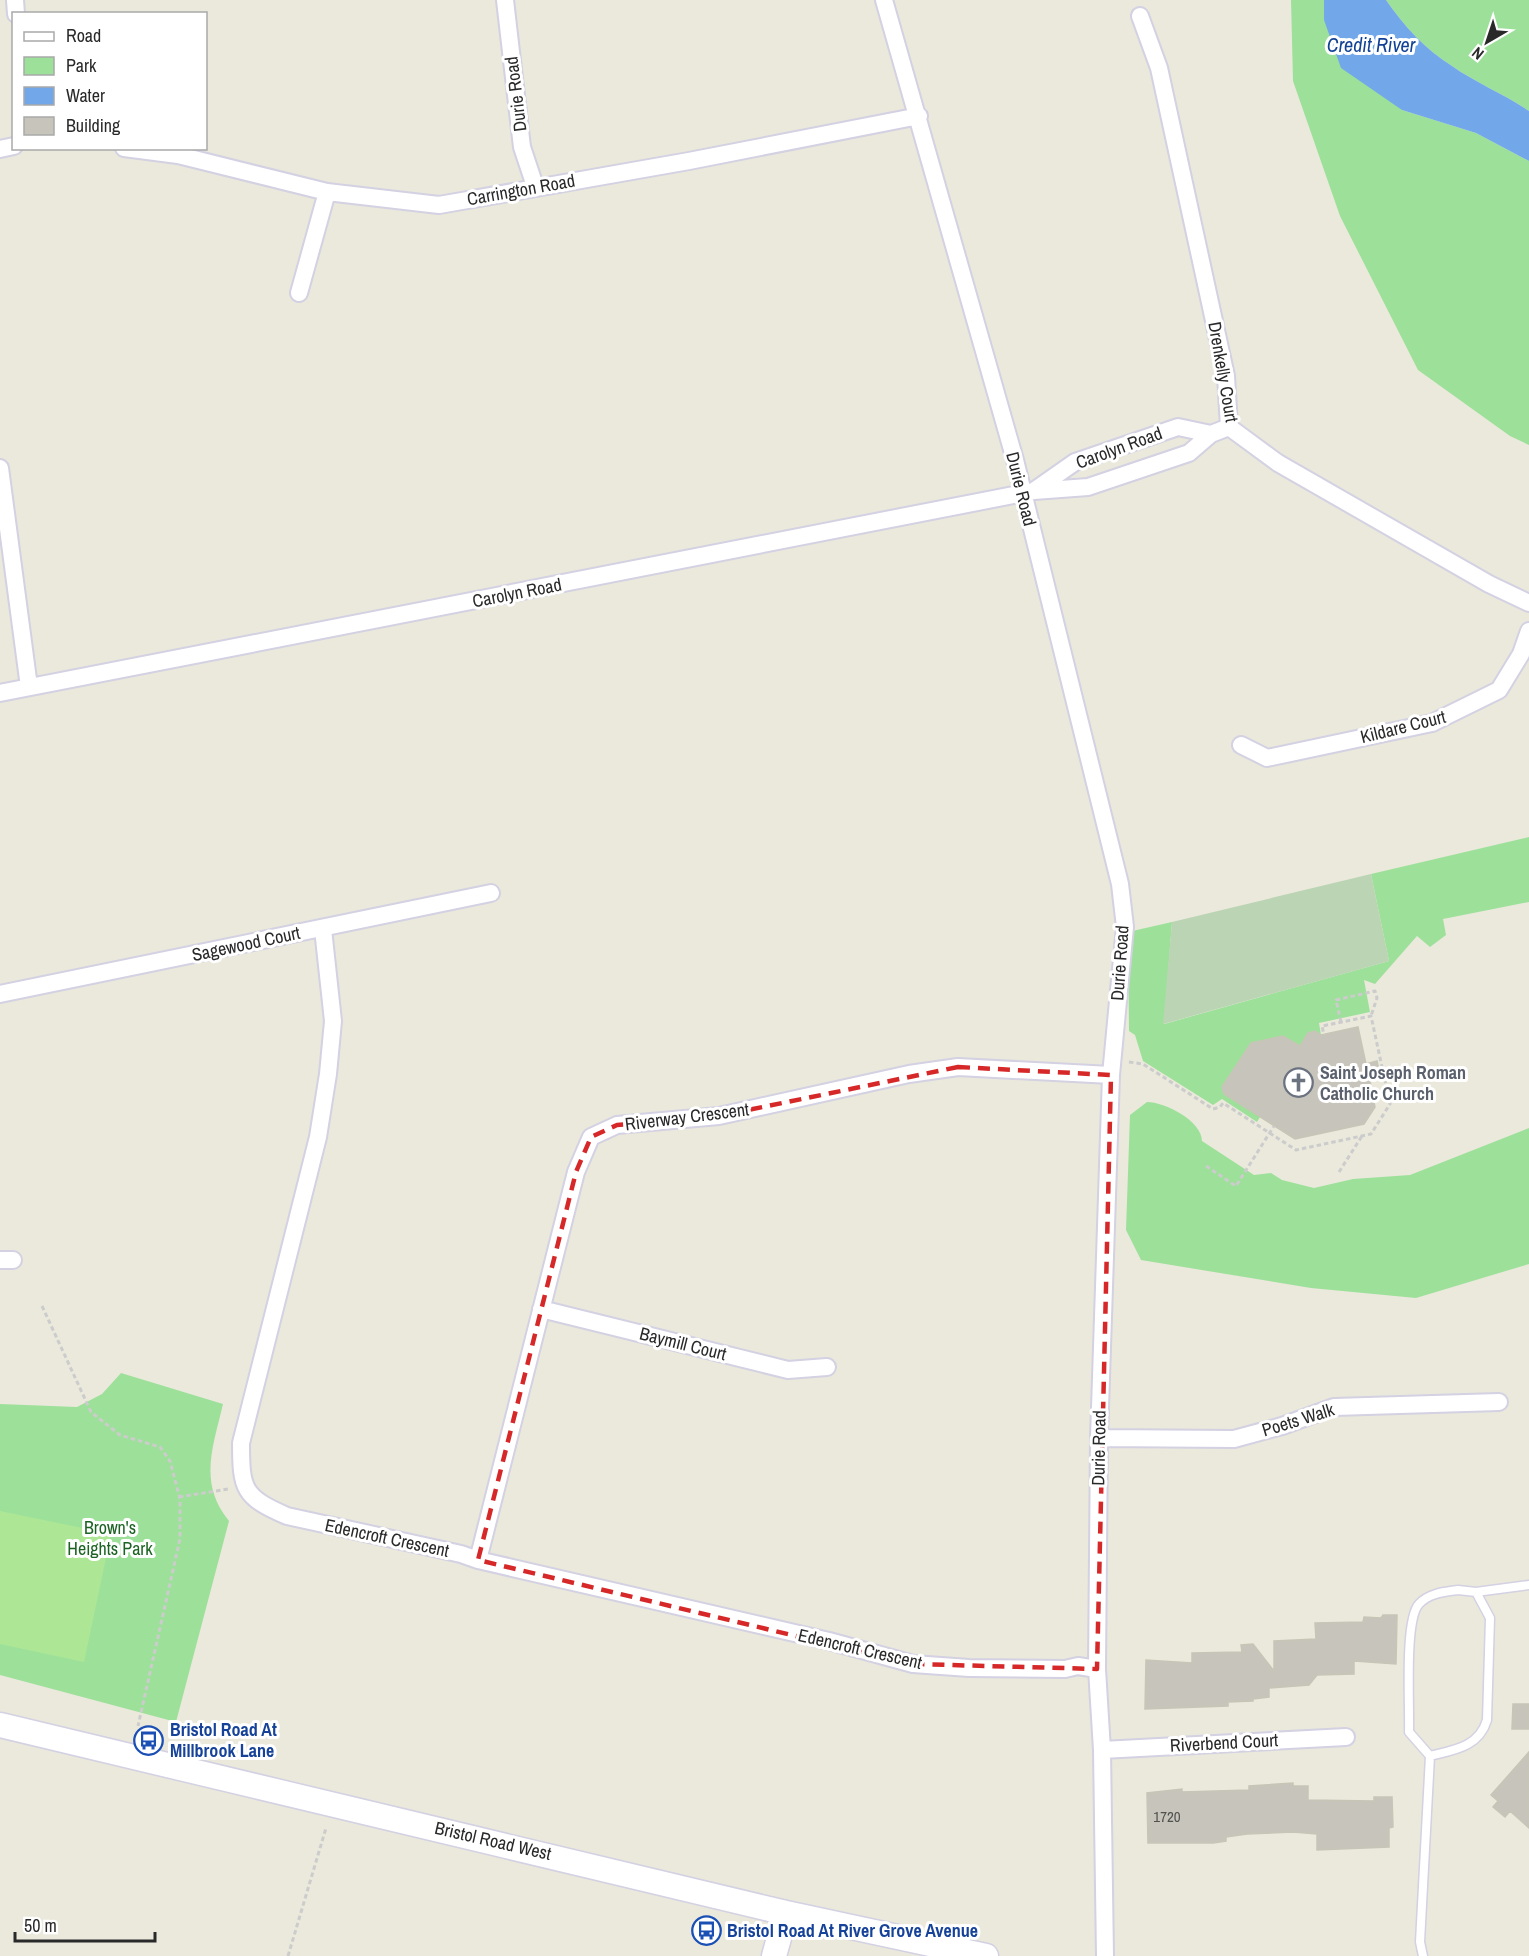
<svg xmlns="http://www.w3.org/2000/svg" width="1529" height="1956" font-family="'Archivo Narrow',sans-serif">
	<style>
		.green { fill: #9de09a }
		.cemetery { fill: #bad4b4 }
		.pitch { fill: #ade796 }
		.water { fill: #72a7ea }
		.building { fill: #c7c5bb; stroke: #c6c5b6; stroke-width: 1.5 }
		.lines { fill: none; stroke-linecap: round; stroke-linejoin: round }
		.lane-casing { stroke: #d3d1e2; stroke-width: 11 }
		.street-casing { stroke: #d3d1e2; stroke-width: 20 }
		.secondary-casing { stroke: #d3d1e2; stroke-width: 27 }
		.path { stroke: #ccc; stroke-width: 3; stroke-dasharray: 4.5 3; stroke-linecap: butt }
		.lane { stroke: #fff; stroke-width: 8 }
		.street { stroke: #fff; stroke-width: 16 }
		.secondary { stroke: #fff; stroke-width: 24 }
		.marked { fill: none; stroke: #d62828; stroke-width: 4.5; stroke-dasharray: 12 8; stroke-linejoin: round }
		.labels { text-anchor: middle; stroke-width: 6; stroke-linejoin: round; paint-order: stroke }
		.number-label { font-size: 15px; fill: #50504e }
		.street-label { font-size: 18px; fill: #292929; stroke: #fff }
		.worship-label { font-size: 18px; font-weight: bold; fill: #5b616d; stroke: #fff; text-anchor: start }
		.park-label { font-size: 18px; fill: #1c6323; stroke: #fff }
		.transit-label { font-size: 18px; font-weight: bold; fill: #164399; stroke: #fff; text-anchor: start }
		.water-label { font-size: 20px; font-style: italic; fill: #124295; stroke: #fff }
	</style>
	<rect width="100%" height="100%" fill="#ebe9dc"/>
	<!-- green -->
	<path class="green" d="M1291,0H1324V20L1402,110L1476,133L1529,161V445L1510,436L1418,370L1340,216L1293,81Z
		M1386,0H1529V111C1504,94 1476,83 1452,66C1426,50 1403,25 1386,0Z
		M1529,837V902L1443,919L1446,935L1430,947L1417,936L1375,984L1364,980L1370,1012L1319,1023L1321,1035L1315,1031L1308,1033L1304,1048L1283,1036L1251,1043L1232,1073L1260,1117L1257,1122L1222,1099L1213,1105L1143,1061L1135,1035L1129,1031L1128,932L1172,922L1164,1024L1389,961L1371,874Z
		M1147,1102C1165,1102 1202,1121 1202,1141L1254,1175L1271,1173L1282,1180L1314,1188L1353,1179L1410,1175L1529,1128V1264L1416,1298L1311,1288L1141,1260L1126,1230L1130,1115Z
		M121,1373L223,1404C213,1447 198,1483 229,1521L176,1722L0,1675V1404L77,1407L102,1394Z"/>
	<!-- cemetery -->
	<path class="cemetery" d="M1371,874L1389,961L1163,1024L1172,922Z"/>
	<!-- pitch -->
	<path class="pitch" d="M0,1511L111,1534L84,1662L0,1644Z"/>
	<!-- water -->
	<path class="water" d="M1324,0H1386C1403,25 1426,50 1452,66C1476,83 1504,94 1529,111V161L1476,133L1402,110L1341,68L1324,20Z"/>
	<!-- building -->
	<path class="building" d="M1358,1027L1366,1064L1377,1061L1381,1079L1370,1081L1375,1107L1364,1124L1295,1139L1224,1094L1222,1087L1251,1043L1283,1036L1300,1046L1308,1033L1315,1031L1321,1035Z
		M1383,1615H1397L1396,1664L1354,1661V1674L1317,1675L1309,1685L1269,1688V1697L1253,1699V1701L1228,1702V1706L1145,1709L1146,1660L1192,1663V1653L1242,1652L1241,1645L1253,1644L1274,1671V1641L1316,1639L1315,1623L1363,1622L1364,1617L1381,1618Z
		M1513,1704H1529V1729H1512Z
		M1529,1752V1828L1510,1811L1505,1817L1493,1807L1498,1801L1491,1795Z
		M1293,1783V1786H1308V1800L1374,1801V1797H1392L1393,1827L1389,1828V1847L1317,1850V1834L1293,1832L1247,1834L1226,1837V1841L1213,1843H1148L1147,1793L1182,1789V1792L1249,1790V1786Z"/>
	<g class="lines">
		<defs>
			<path id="lane" d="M1458,1590L1476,1592L1490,1618L1487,1720C1479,1747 1454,1750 1430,1756L1409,1732C1410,1707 1404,1620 1419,1604C1429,1593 1444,1592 1458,1590Z
				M1476,1592L1529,1585
				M1423,1956L1420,1942L1430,1756"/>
			<path id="street" d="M15,0L16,14
				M505,0L522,147L535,186
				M884,0L1015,460L1120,884L1125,927L1111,1075L1099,1438L1097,1669L1102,1750L1105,1956
				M1140,16L1159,68L1226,376L1229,427L1278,463L1489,584L1529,603
				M124,148L178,155L327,192L439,205L689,161L919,116
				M0,149L14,146
				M299,293L327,192
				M0,468L29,687
				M1035,490L1075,462L1178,427L1211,434
				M0,693L1034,491L1088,487L1189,453L1211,434L1229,427
				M1241,745L1267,758L1432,723L1499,690L1521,654L1529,631
				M323,929L333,1021L328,1074L318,1137L241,1443C241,1489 243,1497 287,1516L461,1554L478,1560L829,1641L913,1664L969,1668L1065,1669L1078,1666L1097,1669
				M0,994L491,893
				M0,1260H13
				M541,1309L788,1370L827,1367
				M1099,1438L1234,1439L1282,1426L1334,1407L1499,1402
				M478,1560L576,1172L591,1137L617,1125L719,1116L909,1074L958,1067L1111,1075
				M1102,1750L1346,1737"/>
			<path id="secondary" d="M0,1725L786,1913L986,1956
				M774,1956L786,1913"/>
		</defs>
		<!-- lane casing -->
		<use href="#lane" class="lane-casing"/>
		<!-- street casing -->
		<use href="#street" class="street-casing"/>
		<!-- secondary casing -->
		<use href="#secondary" class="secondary-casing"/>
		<!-- path -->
		<path class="path" d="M1341,1022L1336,1000L1375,991L1377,998L1371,1016
			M1129,1062L1143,1064L1213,1109L1220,1107L1223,1103L1296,1150L1371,1134L1390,1104L1371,1016L1322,1026L1324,1035
			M1383,1070L1396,1067
			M1206,1166L1236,1186L1274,1126
			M1339,1172L1362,1136
			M42,1306L91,1412L120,1435L160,1447L170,1461L180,1499V1539L138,1726
			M179,1497L228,1489
			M288,1956L326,1828"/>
		<!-- lane -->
		<use href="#lane" class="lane"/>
		<!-- street -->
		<use href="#street" class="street"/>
		<!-- secondary -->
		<use href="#secondary" class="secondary"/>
	</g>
	<!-- marked area -->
	<path class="marked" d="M958,1067L1111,1075L1097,1669L913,1664L478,1560L576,1172L591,1137L617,1125L719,1116Z"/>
	<!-- icons -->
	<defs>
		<symbol id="church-ring" viewBox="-11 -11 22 22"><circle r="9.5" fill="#fff" stroke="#6b7280" stroke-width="1.5"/><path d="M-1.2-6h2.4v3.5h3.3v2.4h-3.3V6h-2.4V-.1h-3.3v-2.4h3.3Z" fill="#6b7280"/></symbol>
		<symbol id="bus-ring" viewBox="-11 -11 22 22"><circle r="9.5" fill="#fff" stroke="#1a4fb4" stroke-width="1.5"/><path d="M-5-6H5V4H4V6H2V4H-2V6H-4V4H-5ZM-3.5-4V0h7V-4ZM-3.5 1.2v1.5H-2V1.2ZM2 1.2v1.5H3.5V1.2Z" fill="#1a4fb4"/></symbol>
	</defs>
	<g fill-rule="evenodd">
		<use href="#church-ring" x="1282" y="1066" width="33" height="33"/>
		<use href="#bus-ring" x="132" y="1724" width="33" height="33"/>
		<use href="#bus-ring" x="690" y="1914" width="33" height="33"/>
	</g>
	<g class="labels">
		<!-- number labels -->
		<g class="number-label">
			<text x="1167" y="1822">1720</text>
		</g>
		<!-- street labels -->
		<g class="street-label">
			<text transform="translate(516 94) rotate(-97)" y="6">Durie Road</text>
			<text transform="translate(521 190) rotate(-10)" y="6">Carrington Road</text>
			<text transform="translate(1223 372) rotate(80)" y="6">Drenkelly Court</text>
			<text transform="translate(1119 448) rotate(-20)" y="6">Carolyn Road</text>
			<text transform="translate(1021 489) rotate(76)" y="6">Durie Road</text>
			<text transform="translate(517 593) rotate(-11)" y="6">Carolyn Road</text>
			<text transform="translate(1403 727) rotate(-14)" y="6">Kildare Court</text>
			<text transform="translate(246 944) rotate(-12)" y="6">Sagewood Court</text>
			<text transform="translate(1120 963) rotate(-86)" y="6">Durie Road</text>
			<text transform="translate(687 1117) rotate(-7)" y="6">Riverway Crescent</text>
			<text transform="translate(683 1344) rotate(14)" y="6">Baymill Court</text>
			<text transform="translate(1298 1420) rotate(-17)" y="6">Poets Walk</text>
			<text transform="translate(1099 1448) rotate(-89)" y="6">Durie Road</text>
			<text transform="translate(387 1538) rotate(12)" y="6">Edencroft Crescent</text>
			<text transform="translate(860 1649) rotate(13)" y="6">Edencroft Crescent</text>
			<text transform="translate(1224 1743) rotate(-3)" y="6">Riverbend Court</text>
			<text transform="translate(493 1841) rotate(13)" y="6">Bristol Road West</text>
		</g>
		<!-- worship labels -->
		<g class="worship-label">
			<text x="1320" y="1079">Saint Joseph Roman<tspan x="1320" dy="21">Catholic Church</tspan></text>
		</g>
		<!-- park labels -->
		<g class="park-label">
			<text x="110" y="1534">Brown's<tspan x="110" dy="21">Heights Park</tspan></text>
		</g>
		<!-- transit labels -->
		<g class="transit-label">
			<text x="170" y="1736">Bristol Road At<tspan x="170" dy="21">Millbrook Lane</tspan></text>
			<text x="727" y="1937">Bristol Road At River Grove Avenue</text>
		</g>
		<!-- water labels -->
		<g class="water-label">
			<text x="1371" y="52">Credit River</text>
		</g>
	</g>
	<!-- legend -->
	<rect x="12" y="12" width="195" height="138" fill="#ffffff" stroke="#a9a9a9" stroke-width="1.5"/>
	<rect x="24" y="32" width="30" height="9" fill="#ffffff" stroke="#a9a9a9" stroke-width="1.5"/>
	<text x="66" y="42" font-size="18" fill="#292929">Road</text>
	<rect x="24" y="57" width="30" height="18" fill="#9de09a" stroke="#a9a9a9" stroke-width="1.5"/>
	<text x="66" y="72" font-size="18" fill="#292929">Park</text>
	<rect x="24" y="87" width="30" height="18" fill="#72a7ea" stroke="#a9a9a9" stroke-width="1.5"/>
	<text x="66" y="102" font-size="18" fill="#292929">Water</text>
	<rect x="24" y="117" width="30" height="18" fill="#c7c5bb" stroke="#a9a9a9" stroke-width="1.5"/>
	<text x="66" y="132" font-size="18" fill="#292929">Building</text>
	<!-- north arrow -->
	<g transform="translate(1487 42) rotate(219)" stroke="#ffffff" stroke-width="4.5" paint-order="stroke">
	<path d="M0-4.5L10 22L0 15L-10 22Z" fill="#292929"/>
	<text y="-9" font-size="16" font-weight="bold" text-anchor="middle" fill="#292929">N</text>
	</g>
	<!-- scale -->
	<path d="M15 1932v9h140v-9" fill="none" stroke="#292929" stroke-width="3"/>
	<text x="24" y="1932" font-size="18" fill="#292929" stroke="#ffffff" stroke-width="4.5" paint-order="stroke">50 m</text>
</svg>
